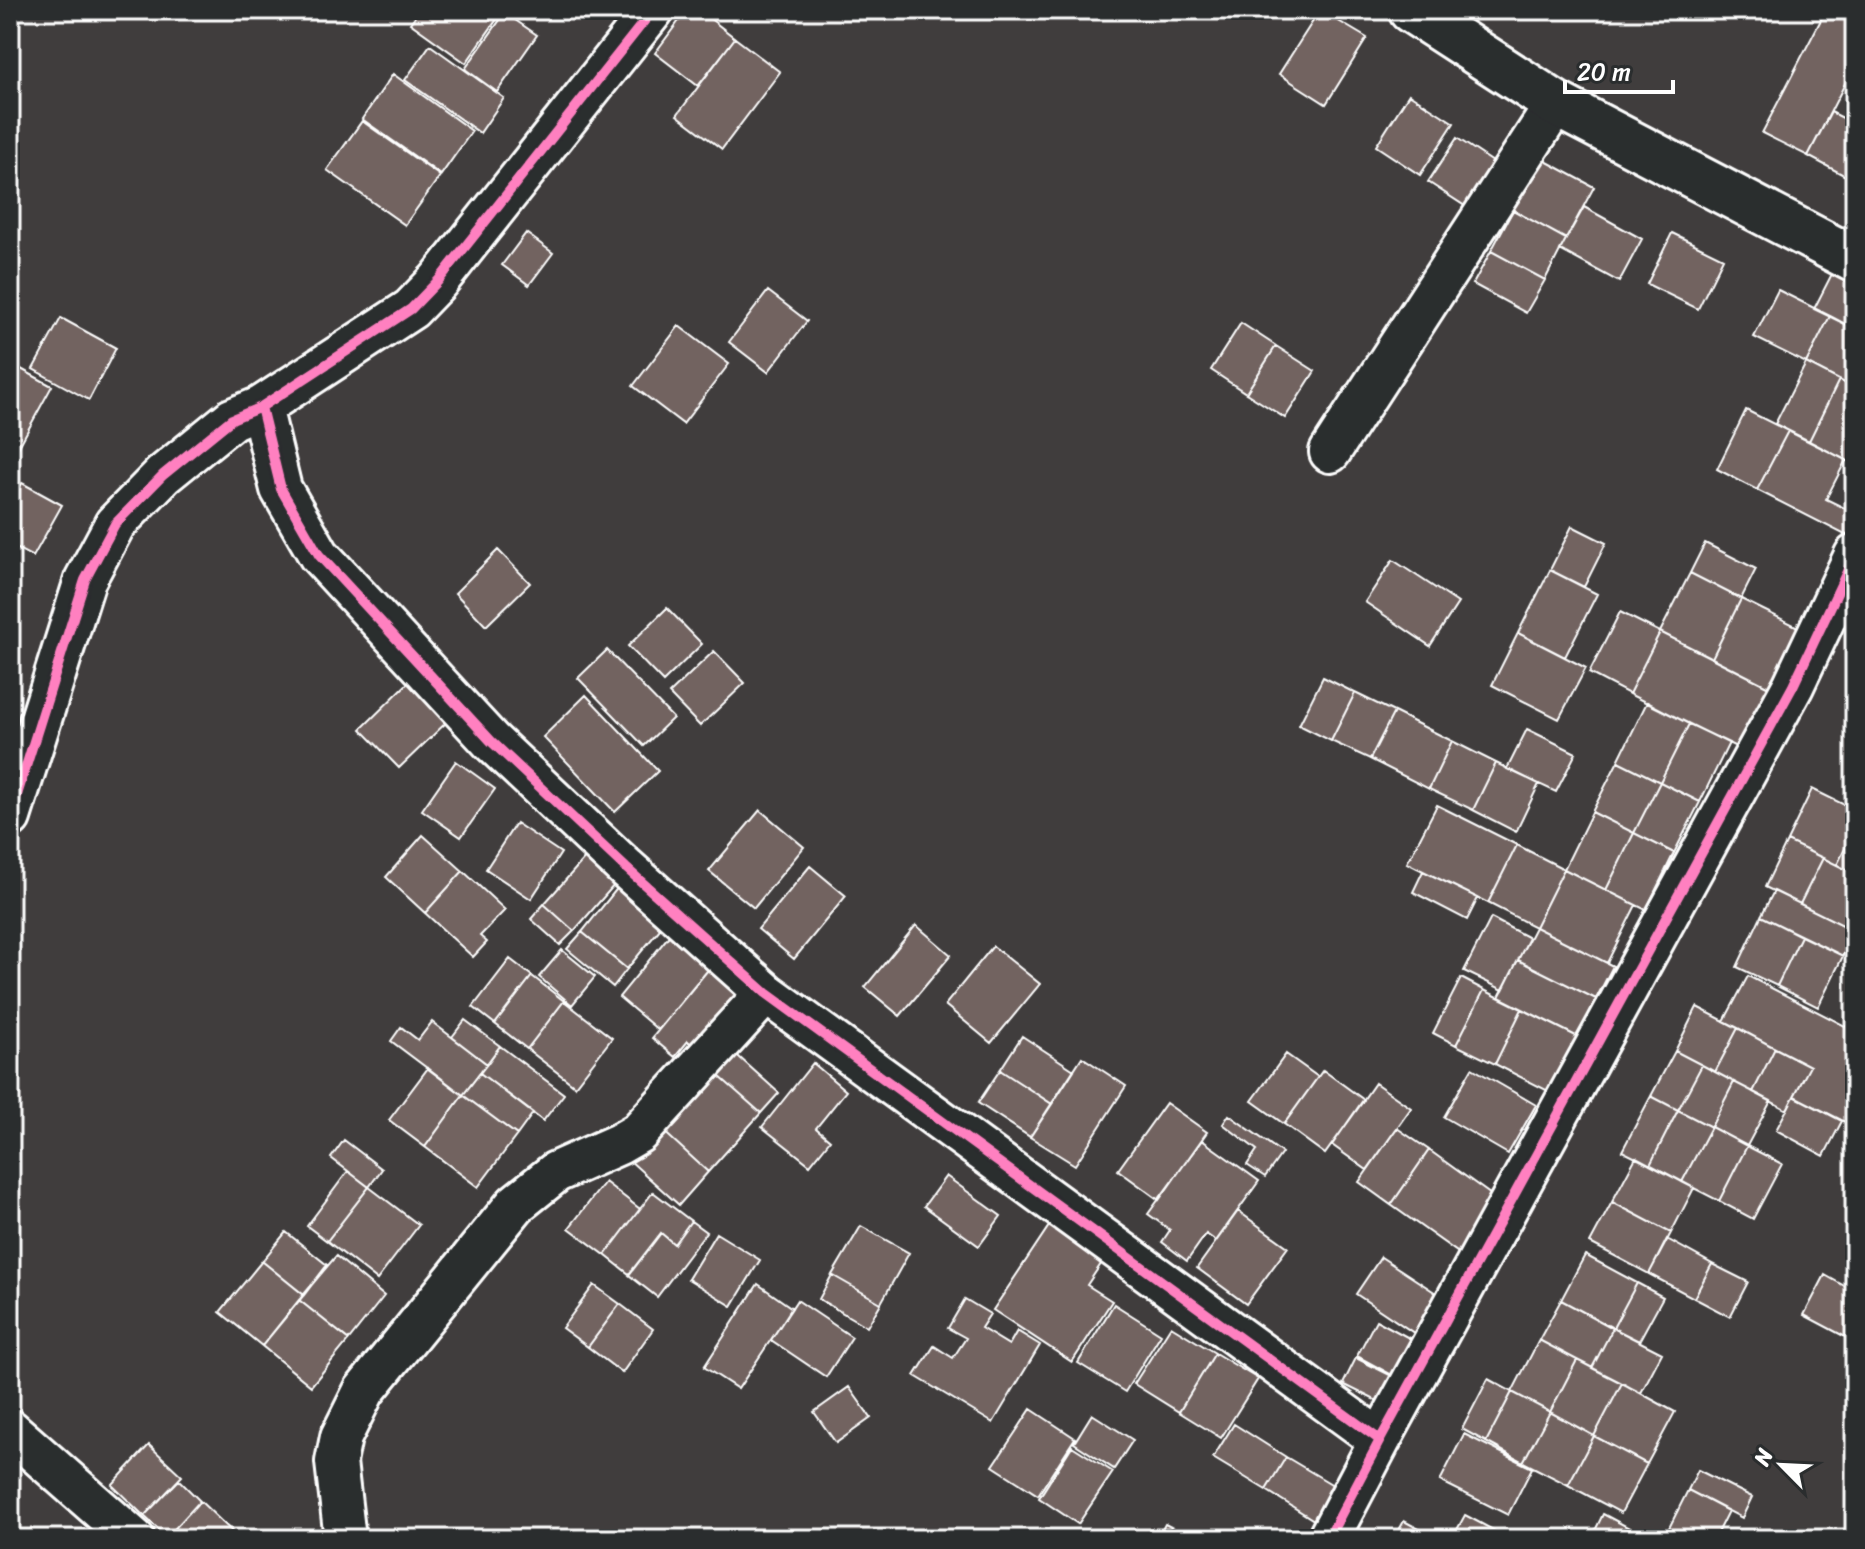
<svg xmlns="http://www.w3.org/2000/svg" width="1865" height="1549" font-family="Sriracha,sans-serif">
	<style>
		.building { fill: #726361; stroke: #fff; stroke-width: 2 }
		.lines { fill: none; stroke-linecap: round; stroke-linejoin: round }
		.minor-casing { stroke: #fff; stroke-width: 46 }
		.tertiary-casing { stroke: #fff; stroke-width: 50 }
		.minor { stroke: #2a2d2e; stroke-width: 40 }
		.tertiary { stroke: #2a2d2e; stroke-width: 44 }
		.cycleway-casing { stroke: #2a2d2e; stroke-width: 15 }
		.cycleway { stroke: #ff80c0; stroke-width: 10 }
	</style>
	<rect width="100%" height="100%" fill="#403d3d"/>
	<filter id="ink" filterUnits="userSpaceOnUse"><feTurbulence type="fractalNoise" baseFrequency=".0125" numOctaves="2"/><feDisplacementMap in="SourceGraphic" scale="16" xChannelSelector="R" yChannelSelector="G"/><feConvolveMatrix kernelMatrix="1 2 1 2 8 2 1 2 1" color-interpolation-filters="sRGB"/></filter>
	<g filter="url(#ink)">
		<!-- building -->
		<path class="building" d="M420,10H498L502,12L466,63L410,23Z
			M687,10H699L735,38L698,86L655,53Z
			M1320,10L1367,38L1326,104L1279,74Z
			M1826,10H1855V64L1808,156L1762,133Z
			M505,13L537,35L497,92L465,69Z
			M735,38L780,72L722,149L677,115Z
			M430,45L504,98L480,133L405,80Z
			M393,74L472,131L441,175L362,119Z
			M1409,94L1454,123L1420,175L1376,146Z
			M1831,112L1855,124V181L1808,156Z
			M362,121L440,176L405,225L327,170Z
			M1457,138L1493,162L1465,206L1428,182Z
			M1540,158L1594,187L1566,239L1513,210Z
			M1584,207L1642,239L1619,282L1560,250Z
			M1513,210L1566,239L1545,280L1491,251Z
			M526,233L553,253L529,285L502,265Z
			M1672,233L1723,258L1698,309L1647,284Z
			M1491,251L1545,280L1526,313L1473,284Z
			M1837,264L1855,273V329L1814,309Z
			M1778,290L1830,316L1806,363L1754,337Z
			M768,291L807,321L768,372L729,342Z
			M1830,316L1855,329V376L1850,386L1806,363Z
			M61,318L116,348L89,400L33,369Z
			M1241,323L1276,346L1246,393L1211,370Z
			M679,326L729,364L683,424L633,386Z
			M1276,346L1315,371L1285,418L1246,393Z
			M10,363L52,386L11,461L10,460Z
			M1806,363L1839,380L1809,441L1775,424Z
			M1839,380L1855,388V465L1809,441Z
			M1746,410L1788,431L1757,490L1717,469Z
			M1788,431L1846,460L1826,499L1855,513L1853,539L1757,490Z
			M22,483L62,505L33,557L10,545V505Z
			M1572,526L1606,543L1584,587L1550,570Z
			M1705,543L1756,569L1741,599L1690,573Z
			M498,550L530,583L486,626L455,593Z
			M1393,560L1458,603L1430,646L1365,602Z
			M1550,570L1597,594L1565,657L1518,633Z
			M1690,573L1741,599L1712,658L1660,632Z
			M1741,599L1798,627L1769,687L1712,658Z
			M667,608L702,644L663,682L628,646Z
			M1620,612L1660,632L1629,694L1589,673Z
			M1660,632L1769,687L1738,748L1629,694Z
			M1518,633L1586,668L1559,719L1492,685Z
			M607,650L673,718L644,746L578,678Z
			M714,651L745,683L700,726L669,694Z
			M1323,677L1355,693L1331,741L1299,725Z
			M413,678L451,718L399,768L361,729Z
			M1355,693L1394,712L1370,759L1331,741Z
			M586,695L658,771L615,812L543,737Z
			M1647,702L1689,724L1660,782L1618,761Z
			M1394,712L1452,741L1429,789L1370,759Z
			M1689,724L1729,743L1700,802L1660,782Z
			M1527,729L1576,753L1556,792L1507,769Z
			M1452,741L1496,763L1473,810L1429,789Z
			M456,761L495,789L461,837L422,810Z
			M1618,761L1660,782L1634,833L1592,812Z
			M1496,763L1539,784L1516,832L1473,810Z
			M1660,782L1700,802L1674,853L1634,833Z
			M1812,789L1855,810V828L1837,865L1787,841Z
			M1437,805L1517,845L1488,903L1407,863Z
			M760,810L804,847L754,908L709,871Z
			M1592,812L1634,833L1606,890L1564,869Z
			M516,823L561,853L531,899L486,869Z
			M1855,828V874L1837,865Z
			M1634,833L1674,853L1646,910L1606,890Z
			M423,835L463,871L425,913L386,877Z
			M1787,841L1823,858L1800,904L1765,887Z
			M1517,845L1564,869L1535,927L1488,903Z
			M586,857L615,884L574,931L544,904Z
			M1823,858L1855,874V931L1800,904Z
			M810,866L846,896L794,959L758,929Z
			M1564,869L1636,905L1607,963L1535,927Z
			M463,871L505,910L480,936L487,942L473,957L425,913Z
			M1423,871L1478,898L1467,920L1413,892Z
			M619,886L665,923L627,969L582,932Z
			M1774,891L1855,931L1843,956L1761,916Z
			M544,904L574,931L560,945L531,919Z
			M1761,916L1801,936L1777,986L1737,967Z
			M1491,918L1529,938L1503,990L1464,971Z
			M916,925L951,955L900,1016L865,987Z
			M1535,927L1613,966L1596,999L1518,960Z
			M582,932L627,969L613,987L567,949Z
			M672,932L712,965L658,1030L619,997Z
			M1801,936L1843,956L1818,1007L1777,986Z
			M993,946L1040,984L991,1043L945,1005Z
			M562,950L595,977L572,1005L539,977Z
			M510,959L532,976L495,1024L473,1007Z
			M1518,960L1596,999L1578,1037L1499,997Z
			M712,965L747,994L700,1052L688,1041L675,1057L652,1038Z
			M532,976L564,1001L527,1049L495,1024Z
			M1748,976L1855,1031V1127L1794,1096L1810,1066L1724,1021Z
			M1461,978L1484,990L1456,1045L1433,1033Z
			M1484,990L1522,1009L1495,1064L1456,1045Z
			M564,1001L612,1038L575,1086L527,1049Z
			M1697,1007L1738,1028L1715,1072L1675,1051Z
			M1522,1009L1578,1037L1550,1092L1495,1064Z
			M465,1020L500,1046L487,1064L452,1037Z
			M432,1022L487,1064L463,1095L391,1041L401,1027L418,1040Z
			M1738,1028L1775,1048L1753,1092L1715,1072Z
			M1022,1036L1074,1070L1052,1104L1000,1070Z
			M500,1046L564,1094L543,1121L480,1073Z
			M729,1048L779,1093L761,1113L711,1069Z
			M1775,1048L1810,1066L1787,1110L1753,1092Z
			M1675,1051L1702,1065L1678,1110L1651,1096Z
			M1286,1054L1318,1077L1284,1124L1252,1101Z
			M1082,1057L1126,1086L1075,1165L1030,1137Z
			M813,1063L846,1091L816,1128L830,1140L810,1165L762,1127Z
			M1702,1065L1734,1082L1711,1127L1678,1110Z
			M428,1068L463,1095L425,1147L389,1120Z
			M1472,1068L1536,1105L1508,1154L1444,1117Z
			M711,1069L761,1113L708,1172L659,1127Z
			M1000,1070L1052,1104L1030,1137L978,1103Z
			M1323,1070L1364,1100L1325,1154L1284,1124Z
			M480,1073L533,1113L517,1135L463,1095Z
			M1734,1082L1771,1101L1747,1146L1711,1127Z
			M1375,1083L1411,1108L1367,1170L1332,1145Z
			M463,1095L517,1135L478,1187L425,1147Z
			M1651,1096L1678,1110L1650,1165L1622,1151Z
			M1794,1096L1842,1121L1824,1156L1776,1130Z
			M1166,1103L1207,1132L1159,1200L1118,1170Z
			M1678,1110L1711,1127L1682,1182L1650,1165Z
			M1229,1115L1282,1153L1265,1177L1247,1165L1257,1150L1223,1124Z
			M659,1127L708,1172L679,1205L629,1160Z
			M1711,1127L1747,1146L1719,1201L1682,1182Z
			M1397,1128L1429,1150L1391,1205L1359,1182Z
			M344,1140L382,1169L369,1187L331,1158Z
			M1202,1140L1259,1181L1216,1241L1206,1234L1187,1261L1162,1242L1170,1230L1148,1214Z
			M1747,1146L1782,1164L1753,1219L1719,1201Z
			M1429,1150L1505,1205L1467,1259L1391,1205Z
			M1636,1157L1694,1188L1671,1233L1612,1202Z
			M348,1171L369,1187L327,1241L307,1226Z
			M946,1176L1001,1216L979,1246L924,1206Z
			M605,1182L640,1209L605,1255L569,1228Z
			M369,1187L419,1225L377,1280L327,1241Z
			M653,1192L691,1221L674,1244L661,1233L629,1274L605,1255Z
			M1612,1202L1671,1233L1649,1274L1590,1243Z
			M1238,1211L1288,1247L1246,1304L1197,1268Z
			M691,1221L706,1232L657,1297L629,1275L661,1233L674,1244Z
			M861,1226L909,1253L881,1303L832,1275Z
			M1049,1226L1103,1261L1087,1285L1112,1301L1072,1362L993,1310Z
			M286,1232L327,1265L304,1295L262,1261Z
			M716,1233L760,1260L732,1306L688,1279Z
			M1667,1239L1712,1264L1694,1298L1649,1274Z
			M1585,1255L1637,1283L1613,1328L1561,1300Z
			M336,1256L384,1296L349,1340L299,1300Z
			M1381,1257L1439,1295L1414,1333L1356,1294Z
			M262,1261L304,1295L262,1346L220,1312Z
			M1712,1264L1748,1282L1730,1317L1694,1298Z
			M832,1275L881,1303L867,1327L819,1299Z
			M1825,1275L1855,1292V1342L1804,1315Z
			M1637,1283L1663,1297L1639,1341L1613,1328Z
			M758,1284L792,1308L738,1389L704,1367Z
			M594,1285L620,1304L588,1347L562,1328Z
			M965,1299L990,1314L981,1328L1009,1345L1017,1331L1040,1345L993,1423L915,1376L934,1346L953,1358L966,1338L948,1328Z
			M299,1300L349,1340L311,1386L262,1346Z
			M797,1300L852,1337L826,1377L771,1340Z
			M1561,1300L1613,1328L1592,1368L1539,1340Z
			M620,1304L653,1329L622,1373L588,1347Z
			M1114,1304L1161,1334L1125,1392L1078,1363Z
			M1376,1320L1420,1344L1401,1380L1357,1356Z
			M1171,1326L1215,1353L1179,1412L1134,1384Z
			M1613,1328L1662,1353L1641,1393L1592,1368Z
			M1539,1340L1577,1360L1550,1412L1512,1392Z
			M1215,1353L1258,1379L1221,1438L1179,1412Z
			M1356,1358L1392,1376L1385,1405L1343,1384Z
			M1577,1360L1622,1383L1594,1436L1550,1412Z
			M1488,1379L1512,1392L1486,1442L1462,1429Z
			M1622,1383L1675,1412L1647,1464L1594,1436Z
			M849,1387L871,1418L836,1443L814,1412Z
			M1512,1392L1550,1412L1523,1462L1486,1442Z
			M1031,1409L1075,1438L1038,1495L993,1466Z
			M1550,1412L1594,1436L1568,1485L1523,1462Z
			M1092,1414L1133,1440L1114,1469L1074,1443Z
			M1234,1424L1286,1457L1266,1490L1213,1458Z
			M1464,1434L1532,1468L1508,1515L1440,1481Z
			M1594,1436L1647,1464L1621,1513L1568,1485Z
			M149,1445L182,1476L144,1516L112,1485Z
			M1072,1446L1113,1472L1078,1524L1039,1498Z
			M1286,1457L1343,1491L1322,1525L1266,1490Z
			M1698,1470L1752,1497L1742,1518L1688,1490Z
			M179,1480L200,1501L167,1537L144,1516Z
			M1688,1490L1728,1511L1714,1539L1664,1538Z
			M200,1501L240,1539H169L167,1537Z
			M1603,1514L1650,1539H1591Z
			M1465,1515L1510,1539H1452Z
			M1404,1521L1438,1539H1394Z
			M1165,1524L1194,1539H1157Z"/>
		<g class="lines">
			<defs>
				<path id="minor" d="M261,407L281,489L319,555L491,741L626,868L766,993L1380,1440
					M1330,452L1556,104
					M10,817L85,580L115,524L163,475L232,419L261,407L411,309L438,281L653,10
					M10,1430L134,1539
					M345,1539L336,1462L341,1437L364,1391L516,1204L556,1172L619,1144L638,1133L766,993
					M1328,1539L1380,1440L1793,686L1855,555"/>
				<path id="tertiary" d="M1411,10L1556,104L1855,260"/>
			</defs>
			<!-- minor casing -->
			<use href="#minor" class="minor-casing"/>
			<!-- tertiary casing -->
			<use href="#tertiary" class="tertiary-casing"/>
			<!-- minor -->
			<use href="#minor" class="minor"/>
			<!-- tertiary -->
			<use href="#tertiary" class="tertiary"/>
			<defs>
				<path id="cycleway" d="M261,407L281,489L319,555L491,741L626,868L766,993L1380,1440
					M10,817L85,580L115,524L163,475L232,419L261,407L411,309L438,281L653,10
					M1328,1539L1380,1440L1793,686L1855,555"/>
			</defs>
			<!-- cycleway casing -->
			<use href="#cycleway" class="cycleway-casing"/>
			<!-- cycleway -->
			<use href="#cycleway" class="cycleway"/>
		</g>
	</g>
	<!-- margin -->
	<rect width="1865" height="1549" fill="none" stroke="#2a2d2e" stroke-width="40"/>
	<rect x="20" y="20" width="1825" height="1509" fill="none" stroke="#fff" stroke-width="3" filter="url(#ink)"/>
	<!-- north arrow -->
	<g transform="translate(1781 1465) rotate(294)" stroke="#2a2d2e" stroke-width="6" paint-order="stroke">
	<path d="M0-6L14 30L0 20L-14 30Z" fill="#ffffff"/>
	<text y="-12" font-size="22" font-weight="bold" text-anchor="middle" fill="#ffffff">N</text>
	</g>
	<!-- scale -->
	<path d="M1565 80v12h108v-12" fill="none" stroke="#ffffff" stroke-width="4"/>
	<text x="1577" y="80" font-size="24" fill="#ffffff" stroke="#2a2d2e" stroke-width="6" paint-order="stroke">20 m</text>
</svg>
